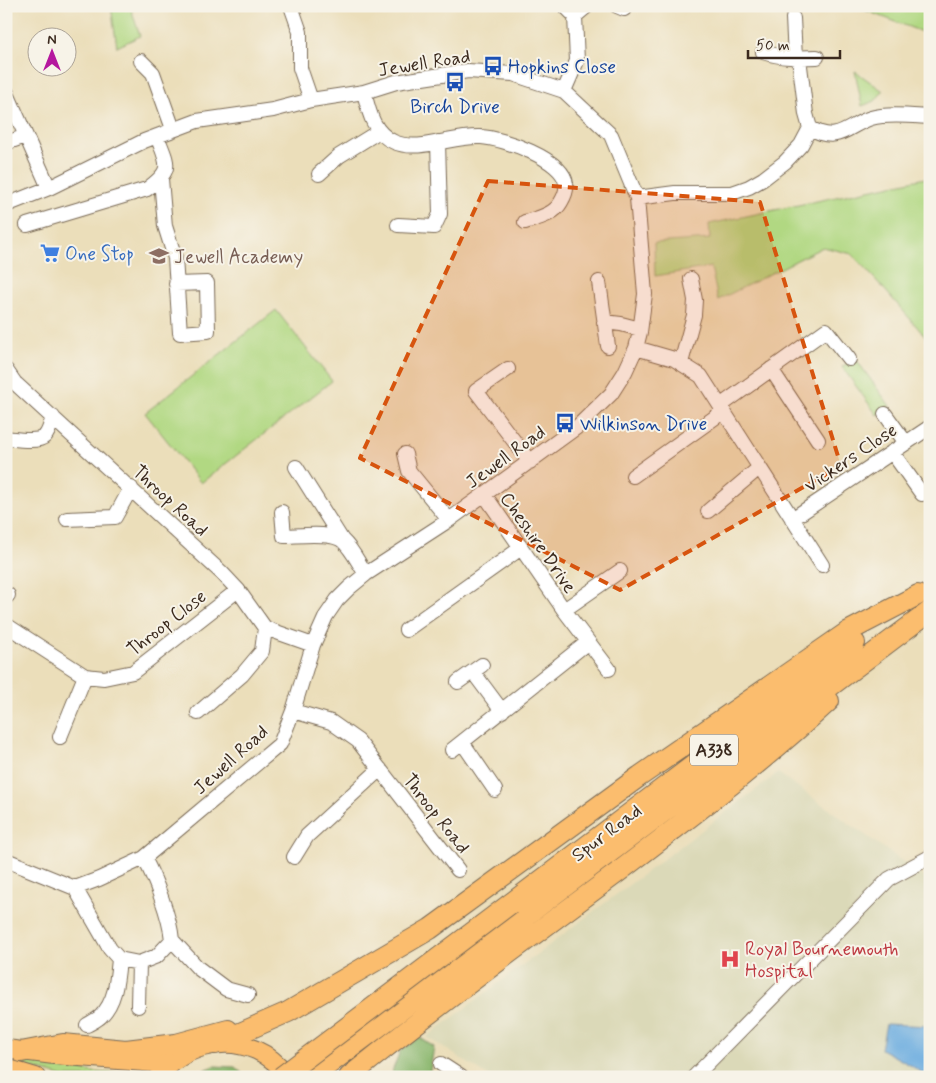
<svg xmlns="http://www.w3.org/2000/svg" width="936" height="1083" font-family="Mynerve,sans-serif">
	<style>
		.built { fill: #dbd9b8 }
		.green { fill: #b1d882; stroke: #768150 }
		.forest { fill: #8cb870; stroke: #647147 }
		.water { fill: #6dade0; stroke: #546c7f }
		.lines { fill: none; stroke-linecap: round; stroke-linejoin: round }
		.minor-casing { stroke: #796955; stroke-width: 16 }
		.major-casing { stroke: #796955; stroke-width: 20 }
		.highway-casing { stroke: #796955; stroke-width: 22 }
		.minor { stroke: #fff; stroke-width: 14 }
		.major { stroke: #fbbd6e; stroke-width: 18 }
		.highway { stroke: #fbbd6e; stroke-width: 20 }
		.highway-bridge-casing { stroke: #796955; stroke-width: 22; stroke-linecap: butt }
		.highway-bridge { stroke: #fbbd6e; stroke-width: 20 }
		.marked { fill: #d7540e; fill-opacity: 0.2; stroke: #d7540e; stroke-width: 4; stroke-dasharray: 10 6; stroke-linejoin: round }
		.labels { text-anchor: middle; stroke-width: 4; stroke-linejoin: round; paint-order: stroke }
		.shield { fill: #f7f3e8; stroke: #73665b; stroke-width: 1 }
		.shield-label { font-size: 18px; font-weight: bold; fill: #3b2a1e }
		.street-label { font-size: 19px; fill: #3b2a1e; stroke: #f7f3e8 }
		.transit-label { font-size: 19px; fill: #164399; stroke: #f7f3e8; text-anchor: start }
		.shop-label { font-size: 19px; fill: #366cbe; stroke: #f7f3e8; text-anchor: start }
		.education-label { font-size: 19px; fill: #785e54; stroke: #f7f3e8; text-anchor: start }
		.health-label { font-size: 19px; fill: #be3a42; stroke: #f7f3e8; text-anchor: start }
	</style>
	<rect width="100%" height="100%" fill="#f7f3e8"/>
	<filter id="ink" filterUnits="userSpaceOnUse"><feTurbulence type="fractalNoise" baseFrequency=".02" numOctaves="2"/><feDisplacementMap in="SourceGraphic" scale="10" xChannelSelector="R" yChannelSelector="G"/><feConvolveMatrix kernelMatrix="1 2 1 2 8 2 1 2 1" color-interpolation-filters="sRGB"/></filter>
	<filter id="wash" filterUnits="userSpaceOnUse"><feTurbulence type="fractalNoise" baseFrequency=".0096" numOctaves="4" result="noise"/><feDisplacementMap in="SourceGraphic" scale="20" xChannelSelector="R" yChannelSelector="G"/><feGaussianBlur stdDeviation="1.12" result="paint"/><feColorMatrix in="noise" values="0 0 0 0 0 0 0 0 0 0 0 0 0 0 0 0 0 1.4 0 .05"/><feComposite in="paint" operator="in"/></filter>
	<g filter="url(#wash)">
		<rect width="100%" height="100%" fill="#ebdeba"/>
		<!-- built -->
		<path class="built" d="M778,773L930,881V1077H490L427,1037Z"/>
		<!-- green -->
		<path class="green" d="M111,6H130L140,36L117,47Z
			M854,6H930V35Z
			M855,71L883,91L875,101L862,106Z
			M930,177V342L885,290L852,254L823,247L718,300L711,267L655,276L654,243L710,239L709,224Z
			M276,310L332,381L201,483L145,413Z
			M855,358L890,406L877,415L842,367Z
			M17,1057L93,1072L151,1075L150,1077H63L16,1063Z"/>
		<!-- forest -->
		<path class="forest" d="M419,1037L434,1047L429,1077H390L400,1051Z
			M214,1066L235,1067L246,1077H197L204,1070Z"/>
		<!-- water -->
		<path class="water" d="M886,1024L930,1026V1077H927L912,1066L881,1049Z"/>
	</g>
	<g filter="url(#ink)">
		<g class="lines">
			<defs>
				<path id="minor" d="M291,6L300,32V68L311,100
					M617,6L624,9
					M575,16L587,6
					M793,18L795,58
					M763,52C781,58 798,58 817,57
					M799,58L806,114L810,128
					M141,61L153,73L173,129
					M6,91L49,188
					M564,91L577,61L575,16L565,6
					M364,92C369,112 373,133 394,142C419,153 454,135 481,137C502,138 564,159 566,184C567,190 564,197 561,202C554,215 538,218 525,222
					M6,143L26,136
					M319,174L339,156L373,135L378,130
					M161,179L165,226L175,258L180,333L208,331L207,283L176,284
					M637,198L675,193H732L749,187L763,179L785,162L801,145L810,128C839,145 848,125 871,118C887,113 913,116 930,117
					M6,205L49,188L144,141L197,121L273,110L311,100L364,92L396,82L468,71L513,74L564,91L611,135L637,198L645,294L640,332L636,348L625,372L611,394L577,427L449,520L366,574L349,588L337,600L326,616L313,645L293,711L280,744L144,858L99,879L75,888L6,860
					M27,225L147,189C174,169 168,165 157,136
					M398,225L434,227L440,214L438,142
					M599,282L608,346
					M604,322L621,324L640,329
					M636,348L674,359L701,376L822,565
					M681,363L694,315L695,300L691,279
					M508,369L476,391L530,462
					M771,369L818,440
					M6,370L15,383L222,573L238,590L265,628L313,645
					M720,406L826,330L849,359
					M885,414L906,443
					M6,438C16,439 38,443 45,436C49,432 51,423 53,417
					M892,452L922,494
					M405,454L409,471L449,520
					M296,467L342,540
					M633,476L724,411
					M484,494L564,610L609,669
					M708,511L759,468
					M282,512L284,536C298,536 332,531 343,541C352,549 359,564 366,574
					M67,519L115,517L131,488
					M792,519L930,427
					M6,597L8,595
					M564,610L620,571
					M6,625L85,676L104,678L133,672L238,590
					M406,630L521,548
					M473,672L502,711
					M458,682L482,665
					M293,711L331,722L358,741L458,870
					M198,713L242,675L262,651L265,628
					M60,737L85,676
					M462,742L495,790
					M452,750L588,642
					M294,857L307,836L380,769
					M75,888L110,949L119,959L139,963L157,956L172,940C170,917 155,878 144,858
					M172,940L198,968L226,989L248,995
					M138,1006L139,963
					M87,1025C92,1022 97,1020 101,1016C116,1001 117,979 119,959
					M441,1064L461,1077
					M694,1077L889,879L930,857"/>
				<path id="major" d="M6,1049L54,1055L170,1064
					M6,1068L36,1077
					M158,1077C182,1048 221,1035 256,1050C270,1056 280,1066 289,1077"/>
				<path id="highway" d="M510,904L855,643
					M215,1044L288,1012L430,929L640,776L849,631L918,595
					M21,1052L63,1044L126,1050L176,1044L228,1030
					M312,1077L930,611
					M349,1077C436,1006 527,940 617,873C689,818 762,763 829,701"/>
			</defs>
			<!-- minor casing -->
			<use href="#minor" class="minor-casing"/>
			<!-- major casing -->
			<use href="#major" class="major-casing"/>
			<!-- highway casing -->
			<use href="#highway" class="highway-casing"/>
			<!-- minor -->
			<use href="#minor" class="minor"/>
			<!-- major -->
			<use href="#major" class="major"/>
			<!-- highway -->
			<use href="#highway" class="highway"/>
			<defs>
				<path id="highway-bridge" d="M281,1077L510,904"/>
			</defs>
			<!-- highway-bridge casing -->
			<use href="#highway-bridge" class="highway-bridge-casing"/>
			<!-- highway-bridge -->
			<use href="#highway-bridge" class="highway-bridge"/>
		</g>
	</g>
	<!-- marked area -->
	<path class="marked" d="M488,181L760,202L841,466L620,590L360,458Z"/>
	<!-- icons -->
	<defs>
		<symbol id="bus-bare" viewBox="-9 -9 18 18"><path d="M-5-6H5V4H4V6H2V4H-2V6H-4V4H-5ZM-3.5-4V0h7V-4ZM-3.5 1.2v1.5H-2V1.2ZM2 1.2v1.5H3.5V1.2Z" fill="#1a4fb4" stroke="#f7f3e8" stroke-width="2.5" paint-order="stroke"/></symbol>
		<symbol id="supermarket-bare" viewBox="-9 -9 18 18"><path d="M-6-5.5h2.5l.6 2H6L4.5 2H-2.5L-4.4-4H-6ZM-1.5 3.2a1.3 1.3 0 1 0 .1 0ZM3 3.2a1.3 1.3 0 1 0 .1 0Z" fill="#3f7fe0" stroke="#f7f3e8" stroke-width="2.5" paint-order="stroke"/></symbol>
		<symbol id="school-bare" viewBox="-9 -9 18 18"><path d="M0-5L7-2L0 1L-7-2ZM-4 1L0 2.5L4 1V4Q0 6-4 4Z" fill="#8d6e63" stroke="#f7f3e8" stroke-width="2.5" paint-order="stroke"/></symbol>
		<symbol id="hospital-bare" viewBox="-9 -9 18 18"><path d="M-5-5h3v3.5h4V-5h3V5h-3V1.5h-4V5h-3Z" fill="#e0444e" stroke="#f7f3e8" stroke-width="2.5" paint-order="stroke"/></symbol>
	</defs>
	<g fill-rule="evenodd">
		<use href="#bus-bare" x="479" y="52" width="28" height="28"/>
		<use href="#bus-bare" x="441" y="68" width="28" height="28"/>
		<use href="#supermarket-bare" x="36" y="239" width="28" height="28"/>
		<use href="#school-bare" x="145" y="242" width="28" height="28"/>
		<use href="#bus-bare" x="551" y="409" width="28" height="28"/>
		<use href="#hospital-bare" x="716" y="945" width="28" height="28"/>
	</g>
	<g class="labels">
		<!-- shield labels -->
		<rect class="shield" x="690" y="734.5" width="48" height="31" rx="4"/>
		<g class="shield-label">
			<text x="714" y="756">A338</text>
		</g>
		<!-- street labels -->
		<g class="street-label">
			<text transform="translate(424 62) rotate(-9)" y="7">Jewell Road</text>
			<text transform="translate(505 456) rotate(-36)" y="7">Jewell Road</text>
			<text transform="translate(850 457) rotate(-34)" y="7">Vickers Close</text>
			<text transform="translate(171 500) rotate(43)" y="7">Throop Road</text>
			<text transform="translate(539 542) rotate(55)" y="7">Cheshire Drive</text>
			<text transform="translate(166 622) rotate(-38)" y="7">Throop Close</text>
			<text transform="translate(230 759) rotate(-42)" y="7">Jewell Road</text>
			<text transform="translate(437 813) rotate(52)" y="7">Throop Road</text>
			<text transform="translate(606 832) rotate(-37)" y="7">Spur Road</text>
		</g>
		<!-- transit labels -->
		<g class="transit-label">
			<text x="508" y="73">Hopkins Close</text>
			<text x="455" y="113" text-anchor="middle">Birch Drive</text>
			<text x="580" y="430">Wilkinson Drive</text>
		</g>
		<!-- shop labels -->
		<g class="shop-label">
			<text x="65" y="260">One Stop</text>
		</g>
		<!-- education labels -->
		<g class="education-label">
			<text x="174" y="263">Jewell Academy</text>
		</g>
		<!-- health labels -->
		<g class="health-label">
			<text x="745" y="955">Royal Bournemouth<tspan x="745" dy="22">Hospital</tspan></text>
		</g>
	</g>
	<!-- margin -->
	<rect width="936" height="1083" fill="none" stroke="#f7f3e8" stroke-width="25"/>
	<!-- north arrow -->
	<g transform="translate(52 52)"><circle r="24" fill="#f7f3e8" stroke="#aca397"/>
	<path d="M0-4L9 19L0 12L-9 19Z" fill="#b5179e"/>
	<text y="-8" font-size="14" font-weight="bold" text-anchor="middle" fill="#3b2a1e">N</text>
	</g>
	<!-- scale -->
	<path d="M748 50v8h92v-8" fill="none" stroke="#3b2a1e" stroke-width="2.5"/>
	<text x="756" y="50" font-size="15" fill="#3b2a1e" stroke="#f7f3e8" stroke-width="4" paint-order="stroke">50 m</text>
</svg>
